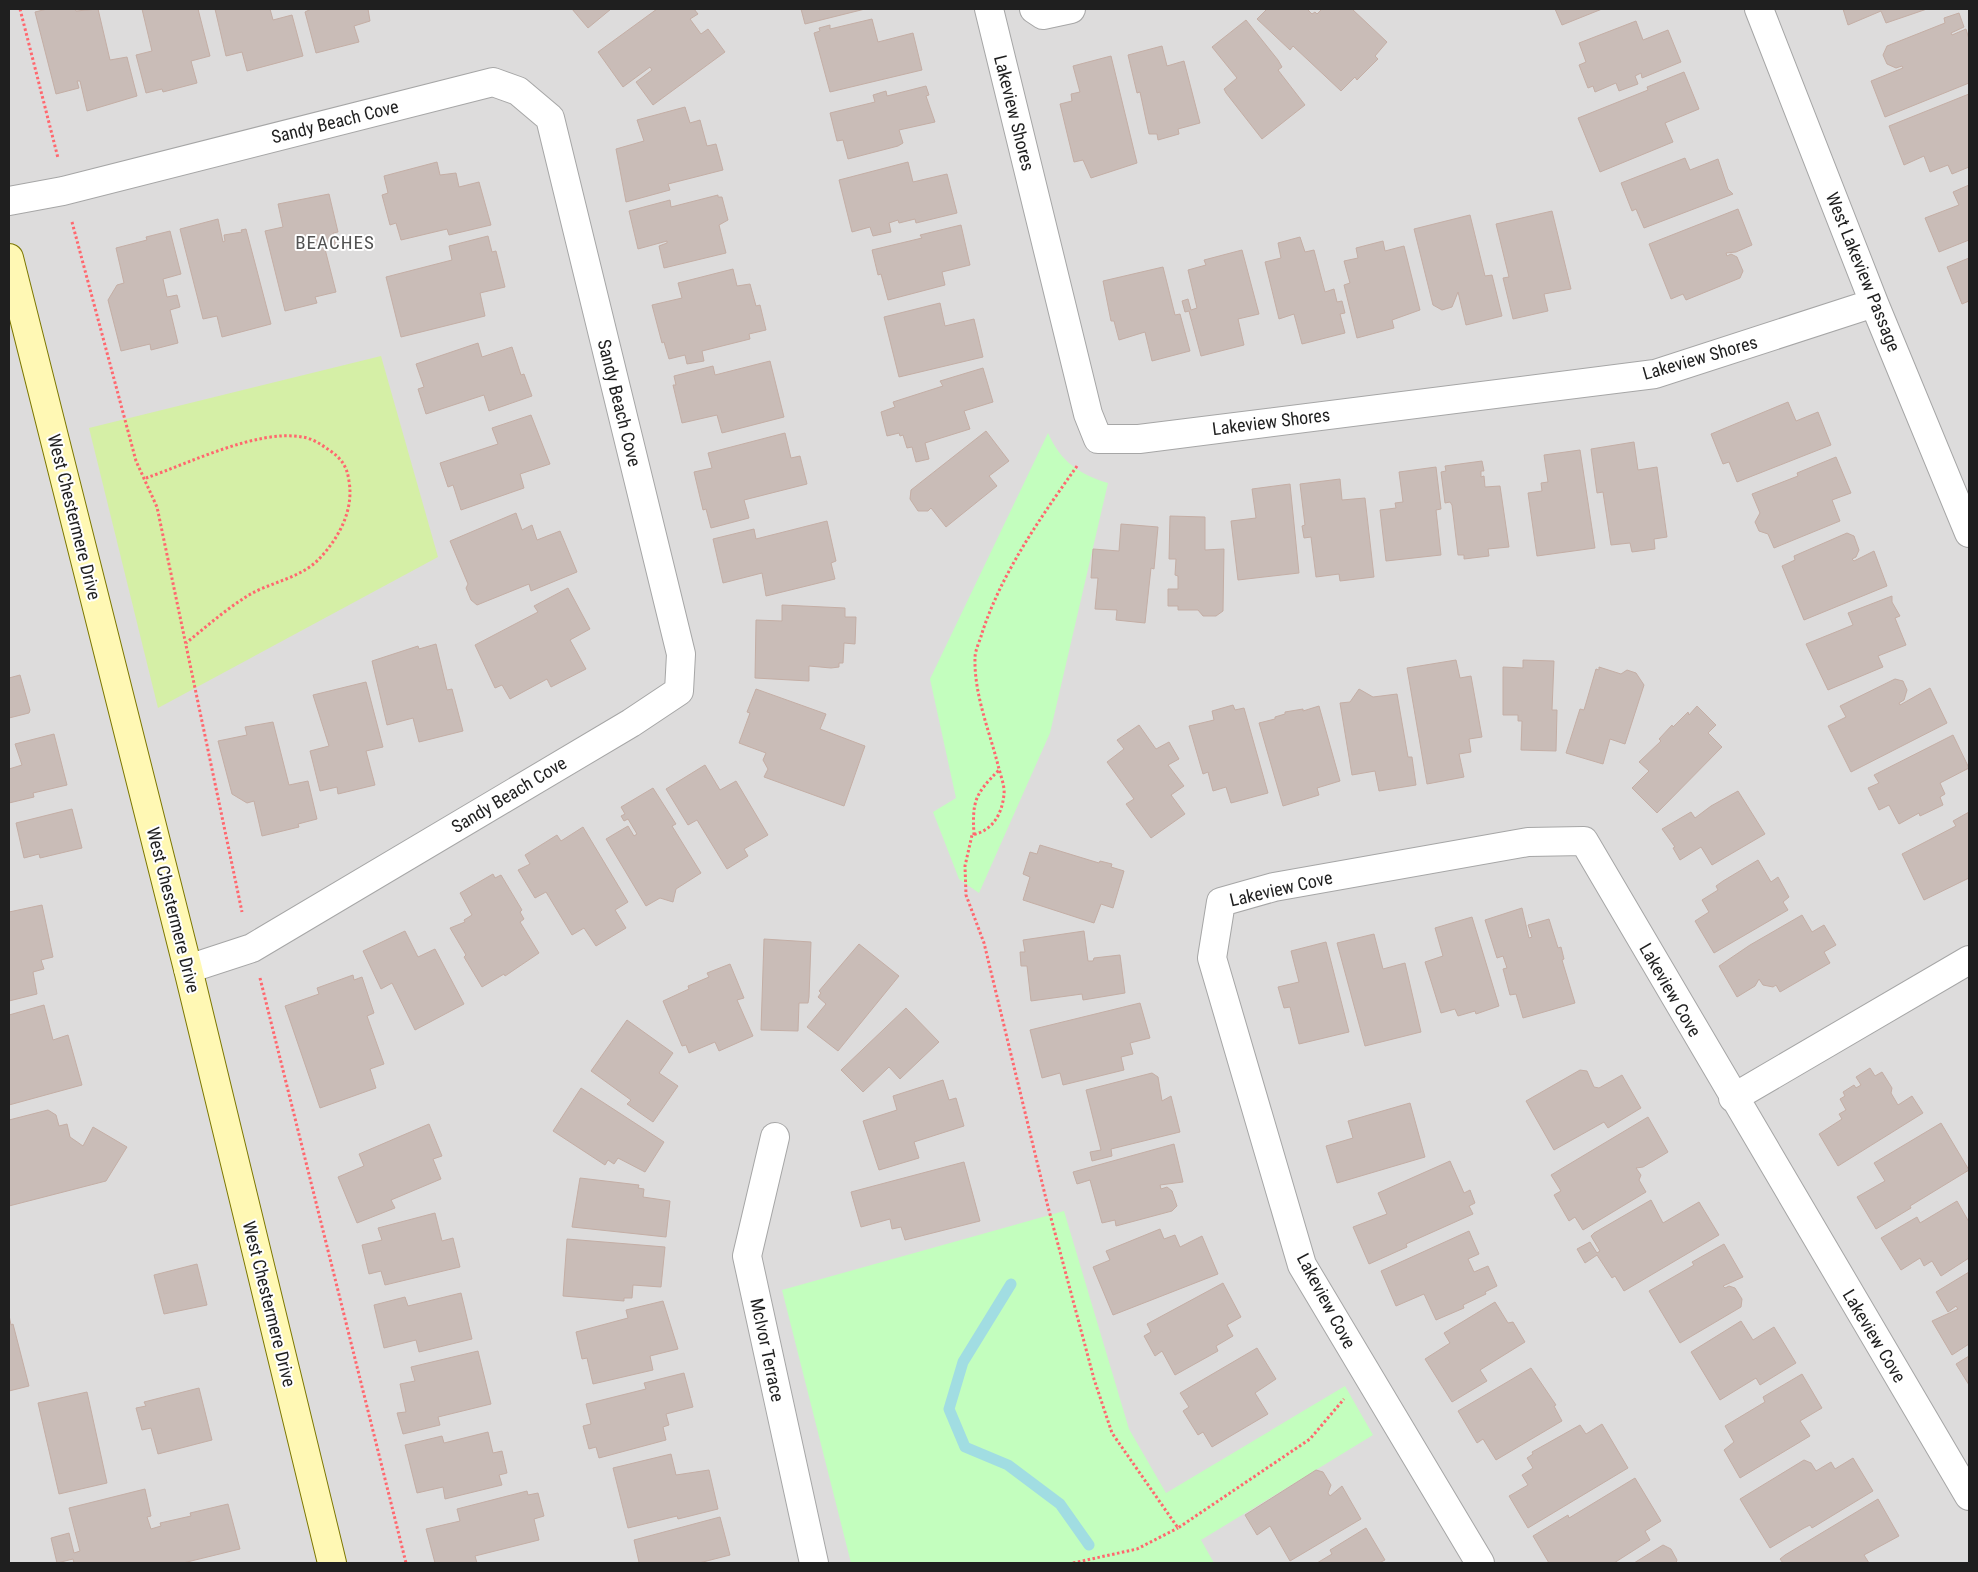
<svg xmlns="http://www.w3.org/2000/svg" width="1978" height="1572" viewBox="0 0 1978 1572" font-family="'Roboto Condensed',sans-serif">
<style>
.residential{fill:#dddcdc}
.grass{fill:#d5efa6}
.park{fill:#c3febe}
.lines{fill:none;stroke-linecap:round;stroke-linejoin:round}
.stream{stroke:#a1dde2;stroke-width:11}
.building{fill:#c9bcb7;stroke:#c4aea5}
.street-casing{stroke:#a6a6a6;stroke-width:30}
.secondary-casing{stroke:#7c7700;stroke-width:30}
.path{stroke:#ff676e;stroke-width:3;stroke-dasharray:2.5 2.5;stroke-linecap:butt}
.street{stroke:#fff;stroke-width:28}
.secondary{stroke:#fff8b4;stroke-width:28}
.labels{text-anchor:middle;stroke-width:4;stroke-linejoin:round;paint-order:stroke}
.street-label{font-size:18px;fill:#1f1f1f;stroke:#fff}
.neighbourhood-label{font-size:19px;letter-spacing:1px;fill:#525252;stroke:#fff}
</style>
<rect width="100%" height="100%" fill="#f1ebe5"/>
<path class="residential" d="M9,9H1969V1563H9Z"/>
<path class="grass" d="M381,356L438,557L158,708L89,428Z"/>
<path class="park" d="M1048,433C1060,461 1080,475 1108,483L1050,733L979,893L959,879L933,812L956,798L930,679Z
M1064,1211L1129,1429L1166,1493L1345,1386L1373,1435L1201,1540L1214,1563H851L782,1290Z"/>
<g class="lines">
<path class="stream" d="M1011,1284L963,1362L949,1409L965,1447L1008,1465L1060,1504L1089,1545"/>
</g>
<path class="building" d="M47,9H75L76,11L98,9L110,60L127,57L137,96L87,111L80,81H77L79,88L56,94L35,12Z
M142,9H198L210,56L191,61L197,83L163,92L162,89L146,93L136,55L152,51Z
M215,9H270L273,20L292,15L303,56L247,71L242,52L226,56Z
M311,9H368L370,21L354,26L359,42L316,53L305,12Z
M572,9H611L588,28Z
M657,9H694L698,14L690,19L701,34L708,29L725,52L653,105L636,82L652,70L650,67L623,87L598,52Z
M801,9H865L805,24Z
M1267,9H1307L1312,14L1315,12L1317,14L1322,9H1352L1387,42L1375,56L1378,59L1357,80L1355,77L1341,91L1293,46L1290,50L1257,19Z
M1555,9H1602L1562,25Z
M1843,9H1927L1886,23L1881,11L1848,25Z
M1959,13L1964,27L1951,33L1952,35L1966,29L1969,39V83L1885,117L1871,81L1903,68L1902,66L1896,68L1887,64L1883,55L1887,46L1945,23L1944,18Z
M872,19L878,42L913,33L922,70L830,92L814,33L820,31L819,28L830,25V29Z
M1246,20L1278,60L1282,67L1278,70L1305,105L1262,139L1226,93L1224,89L1237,78L1212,47Z
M1636,21L1643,40L1668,30L1681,62L1642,78L1641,73L1635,76L1638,84L1619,91L1616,83L1595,92L1593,86L1588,88L1579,65L1586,62L1579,43Z
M1162,46L1167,66L1184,61L1200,123L1178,129L1179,134L1158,140L1157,134H1149L1140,92L1137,93L1128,55Z
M1111,56L1137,163L1091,178L1083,160L1074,162L1060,104L1072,101L1071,94L1080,92L1073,66Z
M1684,72L1699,109L1665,123L1673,142L1600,172L1578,118L1648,90L1647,87Z
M926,86L929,95L926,96L935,122L899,130L903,143L898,146L848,159L843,140L837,141L830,113L875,102L873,95L886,91L887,96Z
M1969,94V167L1952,174L1948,165L1930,172L1924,156L1904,165L1889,126Z
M685,107L690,123L700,120L707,146L716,144L723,170L668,184L670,190L626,202L616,149L644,141L637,120Z
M1685,158L1690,170L1718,159L1728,189L1733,194L1644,228L1636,209L1632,211L1621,183Z
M437,162L440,175L456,173L459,187L479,182L491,225L449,235L447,229L401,240L396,223L390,225L382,195L388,193L384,176Z
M908,162L913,182L947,174L957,213L916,223L915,219L899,223L898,220L889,223L891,232L873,236L870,227L852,232L839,180Z
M1969,185V240L1939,252L1925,218L1959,205L1953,192Z
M329,194L338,232L333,233L336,246L325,249L336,292L315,297L317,303L285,311L265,231L283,227L278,204Z
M718,195V197H722L728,220L719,225L726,253L664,268L659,246L667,243V241L638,249L629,211L670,200L671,207Z
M1738,209L1752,245L1736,252L1726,253L1727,256L1731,254L1737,257L1743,271L1740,278L1686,300L1683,294L1671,299L1649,244Z
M1552,211L1571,289L1544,294L1548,311L1513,319L1503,278L1509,277L1496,224Z
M1470,215L1485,276L1492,275L1502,316L1466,325L1458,292L1452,307L1442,310L1433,305L1414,229Z
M218,219L223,242L225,241L224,235L242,232L241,230L246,229L271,324L222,337L217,316L203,319L180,229Z
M961,225L970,265L942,272L945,285L888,300L881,274L878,275L872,250L922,238L920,235Z
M170,231L181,274L163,279L167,297L177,295L180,307L170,310L178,343L151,350L150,344L121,351L108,300L117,285L124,283L116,248L147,240L146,237Z
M488,236L492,252L496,251L505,287L480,293L485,316L401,337L386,277L452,260L449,246Z
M1300,237L1305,252L1314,250L1325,292L1334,289L1337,302L1342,301L1345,313L1340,314L1345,333L1302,344L1294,314L1279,319L1265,262L1281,258L1278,243Z
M1383,241L1385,251L1404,246L1420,310L1392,320L1394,328L1357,338L1344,285L1350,283L1344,261L1358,258L1356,248Z
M1242,250L1259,314L1238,319L1244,345L1201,356L1189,311L1185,312L1182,301L1188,299L1191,310L1197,308L1188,270L1206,265L1204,260Z
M1969,258V301L1962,304L1947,267Z
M1163,267L1175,315L1180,314L1190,351L1152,361L1145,332L1119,340L1114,321H1111L1103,281Z
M733,269L737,286L750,284L756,306L760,305L766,330L749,334L750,339L702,351L704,361L687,364L685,355L669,359L664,342L662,343L652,305L682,298L678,283Z
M940,303L945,326L974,319L983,357L899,377L884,317Z
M478,343L482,357L512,347L521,375L524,374L532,396L489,411L484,395L426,414L418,389L424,387L416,364Z
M770,361L784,417L722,433L717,415L682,423L673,385H676L674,376L713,366L715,375Z
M983,368L993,402L964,411L970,429L925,443L929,459L916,462L912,447L907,448L903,435L900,436L899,433L887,436L881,412L895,407L893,402L943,386L940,381Z
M1788,402L1796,421L1818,412L1831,445L1737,482L1729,462L1723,464L1711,434Z
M531,415L550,464L520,474L524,488L461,510L453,485L448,487L440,463L498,444L492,428Z
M986,431L1009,461L989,476L997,486L946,527L931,508L928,511H918L910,499L911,490Z
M785,433L791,458L800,456L807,484L744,500L749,518L711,528L706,509L703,510L694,472L712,468L708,453Z
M1634,442L1638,470L1657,467L1667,537L1654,539L1655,549L1632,552L1630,543L1611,545L1603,492L1597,493L1591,449Z
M1580,450L1595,548L1537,556L1528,493L1542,491L1541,483L1548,482L1544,455Z
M1836,457L1851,493L1832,500L1840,521L1774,548L1768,534L1759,531L1755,522L1760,513L1752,494L1798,476L1797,473Z
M1482,461L1484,471H1481V477L1484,476L1485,487L1500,486L1509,547L1488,549L1489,556L1464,559V555H1458L1452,505L1450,502L1445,503L1441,472L1446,471L1445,466Z
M1436,467L1441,509L1436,510L1441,555L1386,561L1380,510L1396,508L1395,503L1403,502L1399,472Z
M1340,479L1342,500L1365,498L1374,577L1340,581L1339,574L1316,577L1311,537L1304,538L1302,526L1305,525L1300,484Z
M1290,484L1299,573L1238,580L1231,521L1256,518L1252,489Z
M516,513L522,530L532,525L537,540L560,531L577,572L531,591L529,584L477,605L471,600L466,588L468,584L450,541Z
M1170,516L1205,517V550L1224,549L1223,611L1216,616H1203L1198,610H1178V606H1168V589H1178V576L1175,575L1176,559H1169Z
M827,521L836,561L831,563L835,579L766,596L762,573L723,583L713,539L754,529L756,539Z
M1121,524L1158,527L1154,569L1151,568L1145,623L1116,620L1117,610L1095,609L1098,578H1091L1093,549L1119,551Z
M1847,533L1854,536L1859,550L1856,557L1852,559L1854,561L1874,551L1887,586L1804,620L1782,566L1795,560L1794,556Z
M568,588L590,629L570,640L586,669L551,687L547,679L510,699L502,685L495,688L475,645L538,612L534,606Z
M1892,596V602L1900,616L1895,618L1906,645L1878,656L1883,667L1828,690L1806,644L1853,625L1848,613Z
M782,605L845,608V617H856L855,644L844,643L843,663H839V667L831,668L809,666V681L755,678L756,620L782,621Z
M436,644L447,690L452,689L463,731L419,742L413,718L387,725L372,661L418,646L419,649Z
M1456,660L1460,678L1471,676L1482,737L1469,739L1471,752L1459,754L1464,777L1427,784L1407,668Z
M1523,660L1554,661L1552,710H1557L1556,751L1521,750L1522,721H1518V715H1503V667L1523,668Z
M1599,667L1621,674L1627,670L1636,673L1644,685L1625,744L1610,739L1603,764L1566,753L1580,709L1584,710L1596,669L1599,670Z
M20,675L30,710L29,713L9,718V678Z
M1895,679L1903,681L1907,690L1904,700L1899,703L1900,705L1930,688L1947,723L1851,772L1828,726L1846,717L1840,706Z
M366,682L383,747L366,751L375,785L338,794L337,787L320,791L310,751L329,746L313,695Z
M756,689L826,714L820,729L865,746L844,806L764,777L768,769L763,760L766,753L739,743L750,713L747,712Z
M1359,689L1373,697L1397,694L1408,757H1412L1416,785L1379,791L1375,771L1352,775L1340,703L1350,702Z
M1233,705L1235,710L1244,708L1268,793L1231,803L1226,787L1213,791L1208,772L1203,774L1189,726L1214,720L1212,711Z
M1319,706L1340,781L1317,788L1319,795L1283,806L1259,723L1275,719V717L1285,714V712L1303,709V711Z
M1697,706L1716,725L1708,733L1722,747L1657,813L1632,788L1649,771L1639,762L1661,741L1659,739L1672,725L1673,727L1688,712L1689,715Z
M273,722L289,785L308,781L317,819L298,824L299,827L262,836L254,801L247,803L232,794L218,741L247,735L245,727Z
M1139,725L1156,749L1169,742L1179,759L1168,765L1184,786L1171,795L1185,814L1151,838L1126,804L1134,799L1107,762L1124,749L1117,740Z
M54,734L67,785L33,793L34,797L9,803V769L22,765L15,744Z
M1953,735L1969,768L1940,783L1945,794L1940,797L1943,805L1920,816L1919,813L1899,824L1889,805L1879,810L1868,788L1879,783L1874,775Z
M705,765L720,790L736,781L768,835L744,849L748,856L727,869L697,820L688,825L666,789Z
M653,788L676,824L672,826L701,873L676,889L673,902L660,898L646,906L606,839L628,826L634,836L637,834L628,819L624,821L621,816L625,814L621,807Z
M1738,791L1765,834L1712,865L1701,847L1680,860L1673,848L1675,847L1662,829L1691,812L1695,818L1711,806Z
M72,809L82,848L40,858L39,854L24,858L16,823Z
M1969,812V878L1924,900L1902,854L1956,826L1953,821Z
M583,827L628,902L615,910L626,928L596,946L584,928L572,935L546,892L535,898L518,870L530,864L525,855L557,835L561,841Z
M1040,845L1099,863L1100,861L1112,864L1111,867L1124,871L1113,908L1101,904L1094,923L1023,900L1030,877L1023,874L1030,852L1037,854Z
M1758,860L1771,882L1778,877L1789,897L1783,902L1788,910L1714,953L1695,921L1709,912L1702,900L1718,890L1716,886L1723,881Z
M493,874L495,878L501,875L522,910L520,912L524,919L520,922L539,953L505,976L504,974L482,987L464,957L466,955L450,928L465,922L464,920L472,915L460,893Z
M42,905L53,957L41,960L44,969L33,972L37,994L9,1001V912Z
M1522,908L1529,938L1532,937L1528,925L1549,919L1558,948L1561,947L1564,959L1562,960L1575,1003L1523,1018L1516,994L1510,995L1503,969L1507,968L1503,956L1497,958L1485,920Z
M1802,915L1812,932L1824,925L1836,945L1824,952L1830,963L1780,992L1776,985L1773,987L1763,985L1759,979L1755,986L1737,997L1719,966L1750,945Z
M1472,917L1499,1006L1476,1014L1475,1011L1458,1016L1455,1009L1441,1013L1425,962L1443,956L1435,928Z
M405,931L418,957L435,949L464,1004L415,1030L392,983L381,989L363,951Z
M1084,931L1088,961H1093L1094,958L1120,955L1125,993L1083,1000L1082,994L1031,1001L1027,966H1021L1020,952H1025L1023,940Z
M1374,934L1383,969L1405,963L1421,1032L1365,1046L1337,943Z
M764,939L811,942L809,997L808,1003H799L798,1031L761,1030Z
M1326,942L1349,1032L1299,1044L1290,1007L1284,1008L1278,987L1299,982L1291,951Z
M859,944L899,976L838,1051L807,1027L826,1004L818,997L821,993L819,991Z
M730,964L744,998L737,1000L753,1036L719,1051L715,1042L689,1053L686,1045L682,1046L663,1001L689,989L688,986L709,977L707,973Z
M353,975L354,980L362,977L374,1013L367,1016L384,1064L370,1069L376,1088L320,1108L285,1006L319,994L317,988Z
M1140,1003L1150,1038L1130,1043L1133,1054L1121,1057L1124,1070L1063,1085L1060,1073L1042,1078L1030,1030Z
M44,1005L53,1040L68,1035L82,1085L9,1105V1015Z
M906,1008L939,1042L900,1079L889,1067L863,1092L841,1070Z
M627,1020L673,1053L659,1073L678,1086L653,1122L627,1104L631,1100L591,1071Z
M1870,1068L1875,1076L1882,1072L1892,1088L1891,1093L1898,1105L1912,1096L1923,1113L1838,1166L1819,1134L1842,1119L1839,1114L1846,1110L1840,1099L1845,1096L1843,1092L1854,1085L1856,1088L1861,1085L1856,1077Z
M1580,1070L1587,1071L1594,1087L1599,1088L1622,1075L1641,1108L1608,1128L1604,1122L1554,1150L1526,1101Z
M1152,1073L1158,1077L1162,1101L1171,1096L1180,1132L1111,1149L1112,1156L1092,1161L1090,1152L1101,1150L1086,1090Z
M943,1080L949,1100L956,1098L964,1126L914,1142L919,1158L879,1170L863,1121L897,1110L893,1096Z
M581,1088L664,1142L645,1172L618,1158L614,1164L608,1160L605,1165L553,1131Z
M1410,1103L1425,1157L1337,1183L1326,1146L1353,1138L1348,1121Z
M48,1110L56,1115L59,1126L67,1124L70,1137L83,1146L93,1127L127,1147L106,1181L9,1206V1120Z
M1648,1117L1668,1152L1643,1167L1636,1168L1641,1175L1639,1180L1646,1192L1583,1230L1575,1217L1569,1221L1554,1195L1561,1191L1551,1175Z
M1941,1123L1969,1170L1910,1206L1911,1208L1876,1229L1857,1197L1885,1181L1874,1163Z
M429,1124L442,1156L433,1159L441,1179L391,1200L395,1208L357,1223L338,1177L364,1166L359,1154Z
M1174,1144L1183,1182L1160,1185L1161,1189L1167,1187L1172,1191L1177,1206L1172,1211L1116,1226L1115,1220L1102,1223L1090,1180L1077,1184L1073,1172Z
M1450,1161L1464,1193L1470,1190L1475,1203L1469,1206L1473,1214L1406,1244L1407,1247L1369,1264L1353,1227L1387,1214L1378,1193Z
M964,1162L980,1221L905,1240L901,1227L892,1229L890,1219L861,1227L851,1192Z
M580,1178L639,1185L638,1188L644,1189L643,1197L670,1201L666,1237L572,1227Z
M1651,1200L1663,1223L1699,1202L1719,1235L1624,1291L1615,1276L1612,1278L1597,1255L1585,1263L1577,1249L1590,1242L1597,1253L1600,1251L1591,1236L1594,1233Z
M1957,1201L1969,1222V1258L1941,1276L1932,1261L1924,1266L1920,1258L1901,1270L1881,1238L1917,1217L1920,1223Z
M435,1213L442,1241L453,1238L460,1267L385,1285L381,1271L369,1274L362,1245L382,1240L378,1228Z
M1160,1229L1164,1239L1175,1235L1180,1247L1202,1236L1218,1274L1113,1315L1093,1267L1110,1260L1106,1251Z
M1469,1231L1479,1254L1468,1259L1474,1272L1488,1266L1497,1286L1485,1292L1486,1294L1463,1305L1464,1308L1436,1320L1424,1294L1396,1306L1381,1271Z
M567,1239L665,1247L661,1287L633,1285L632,1298H624V1301L563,1296Z
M1724,1244L1743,1277L1723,1286L1725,1288L1729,1286L1735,1288L1742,1299L1741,1307L1680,1343L1649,1291L1694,1265L1692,1262Z
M197,1264L207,1305L164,1314L154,1275Z
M1969,1272V1344L1952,1355L1932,1321L1958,1309L1956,1306L1948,1312L1936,1292Z
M1223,1283L1241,1317L1227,1325L1233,1336L1216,1346L1218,1351L1175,1375L1162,1351L1155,1356L1144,1336L1151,1332L1147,1324Z
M461,1293L472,1339L419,1352L416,1340L384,1348L374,1305L405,1297L408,1306Z
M663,1301L678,1349L650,1356L653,1370L593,1384L587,1358L582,1359L576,1332L628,1318L626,1310Z
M1495,1302L1508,1323L1513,1322L1525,1342L1480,1370L1487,1381L1452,1402L1425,1359L1450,1343L1444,1333Z
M9,1315L11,1325L13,1324L29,1386L9,1391Z
M1741,1321L1753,1340L1774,1327L1796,1363L1760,1385L1756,1378L1720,1400L1691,1352Z
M1257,1348L1276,1379L1255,1393L1268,1414L1212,1447L1203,1432L1198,1435L1183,1411L1189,1407L1180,1393Z
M478,1351L491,1404L438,1417L440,1425L403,1434L397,1413L406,1412L400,1384L415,1381L411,1367Z
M1969,1356V1385L1956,1364Z
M1531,1368L1556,1405L1554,1406L1562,1421L1496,1460L1483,1439L1477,1443L1458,1411Z
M684,1373L693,1407L666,1414L669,1425L663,1427L666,1440L599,1458L596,1447L589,1449L583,1426L591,1424L586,1404L646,1389L644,1383Z
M1802,1374L1822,1408L1800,1421L1810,1436L1740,1478L1724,1450L1734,1442L1725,1426L1765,1402L1763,1397Z
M199,1388L212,1440L158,1454L151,1428L142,1430L136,1408L146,1406L144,1402Z
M87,1392L107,1483L59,1494L38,1403Z
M1602,1424L1628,1468L1528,1528L1509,1496L1528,1485L1522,1475L1533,1468L1527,1458L1533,1454L1532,1452L1580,1425L1586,1434Z
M488,1432L493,1453L502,1451L507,1473L499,1475L502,1485L445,1499L443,1487L417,1493L405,1445L442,1436L444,1443Z
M671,1454L676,1475L709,1470L718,1509L678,1519L677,1516L628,1528L613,1468Z
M1853,1458L1873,1491L1812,1528L1810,1525L1804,1528L1770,1548L1740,1499L1804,1460L1811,1463L1816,1471L1831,1462L1835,1469Z
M1316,1470L1323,1472L1331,1485L1328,1493L1330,1496L1342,1486L1361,1519L1290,1561L1270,1526L1257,1535L1245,1515Z
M1635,1478L1661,1521L1645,1531L1650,1540L1614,1563H1549L1533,1536L1568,1515L1569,1518Z
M145,1489L151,1516L147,1517L151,1529L161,1526L160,1523L191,1516L190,1513L228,1504L240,1549L183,1563H74L73,1559L57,1563L51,1538L69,1533L74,1553L80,1551L69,1508Z
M527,1491L528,1495L538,1493L544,1516L534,1519L539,1540L475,1556L477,1563H435L426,1529L460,1521L457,1509Z
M1878,1499L1899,1536L1864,1555L1869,1563H1783L1780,1559L1785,1555Z
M720,1517L730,1555L699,1563H637L639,1562L634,1540Z
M1366,1528L1385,1560L1379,1563H1317L1332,1554L1330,1550Z
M1663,1545L1671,1549L1677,1560L1676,1563H1634Z"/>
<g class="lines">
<g class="street-casing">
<path id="street" d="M989,9L1088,414L1098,439H1139L1655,374L1874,303
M1034,9L1043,15L1071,9
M1759,9L1874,303L1969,533
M9,201L63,191L493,82L518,91L550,118L681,654L679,691L631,723L252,948L188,969
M1733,1098L1969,960
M775,1137L747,1256L814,1563
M1480,1563L1302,1265L1212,958L1221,902L1274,887L1528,842L1584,841L1969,1496"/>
</g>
<g class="secondary-casing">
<path id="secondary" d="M9,258L188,969L332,1563"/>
</g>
<path class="path" d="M20,9L58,158
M72,222L136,461L157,507L242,912
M1077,466C1041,517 1002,572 982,633C980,641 975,650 975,658C974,694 989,730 998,765C1000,774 1005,786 1004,794C1002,815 992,831 972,835L965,866L966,895L984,943L1047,1203L1094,1379L1112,1433L1178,1528L1310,1439L1344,1399
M146,478C190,463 257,429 302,437C312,438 322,445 329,450C341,458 347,466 349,481C354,510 339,538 319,559C301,578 271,582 249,595C226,609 206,627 186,643
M974,835C972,801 975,794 999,770
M260,978L406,1563
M1073,1563L1137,1549L1178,1528"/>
<use href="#street" class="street"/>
<use href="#secondary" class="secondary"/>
</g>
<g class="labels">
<g class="street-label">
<text transform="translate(1014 113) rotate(76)" y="6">Lakeview Shores</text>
<text transform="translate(335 122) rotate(-14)" y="6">Sandy Beach Cove</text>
<text transform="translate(1863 272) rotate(68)" y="6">West Lakeview Passage</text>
<text transform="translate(1700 358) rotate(-16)" y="6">Lakeview Shores</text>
<text transform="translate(619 403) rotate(76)" y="6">Sandy Beach Cove</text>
<text transform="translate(1271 422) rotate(-7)" y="6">Lakeview Shores</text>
<text transform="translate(74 517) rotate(76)" y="6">West Chestermere Drive</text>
<text transform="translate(509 795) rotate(-31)" y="6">Sandy Beach Cove</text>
<text transform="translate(1281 889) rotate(-13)" y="6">Lakeview Cove</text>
<text transform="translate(173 910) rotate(76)" y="6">West Chestermere Drive</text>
<text transform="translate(1670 990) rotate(60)" y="6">Lakeview Cove</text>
<text transform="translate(1326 1301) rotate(62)" y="6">Lakeview Cove</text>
<text transform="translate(269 1304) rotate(76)" y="6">West Chestermere Drive</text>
<text transform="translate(1874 1336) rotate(59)" y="6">Lakeview Cove</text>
<text transform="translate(767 1350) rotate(78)" y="6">McIvor Terrace</text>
</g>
<g class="neighbourhood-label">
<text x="335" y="249">BEACHES</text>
</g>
</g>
<rect width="1978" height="1572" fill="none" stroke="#1f1f1f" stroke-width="20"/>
</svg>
